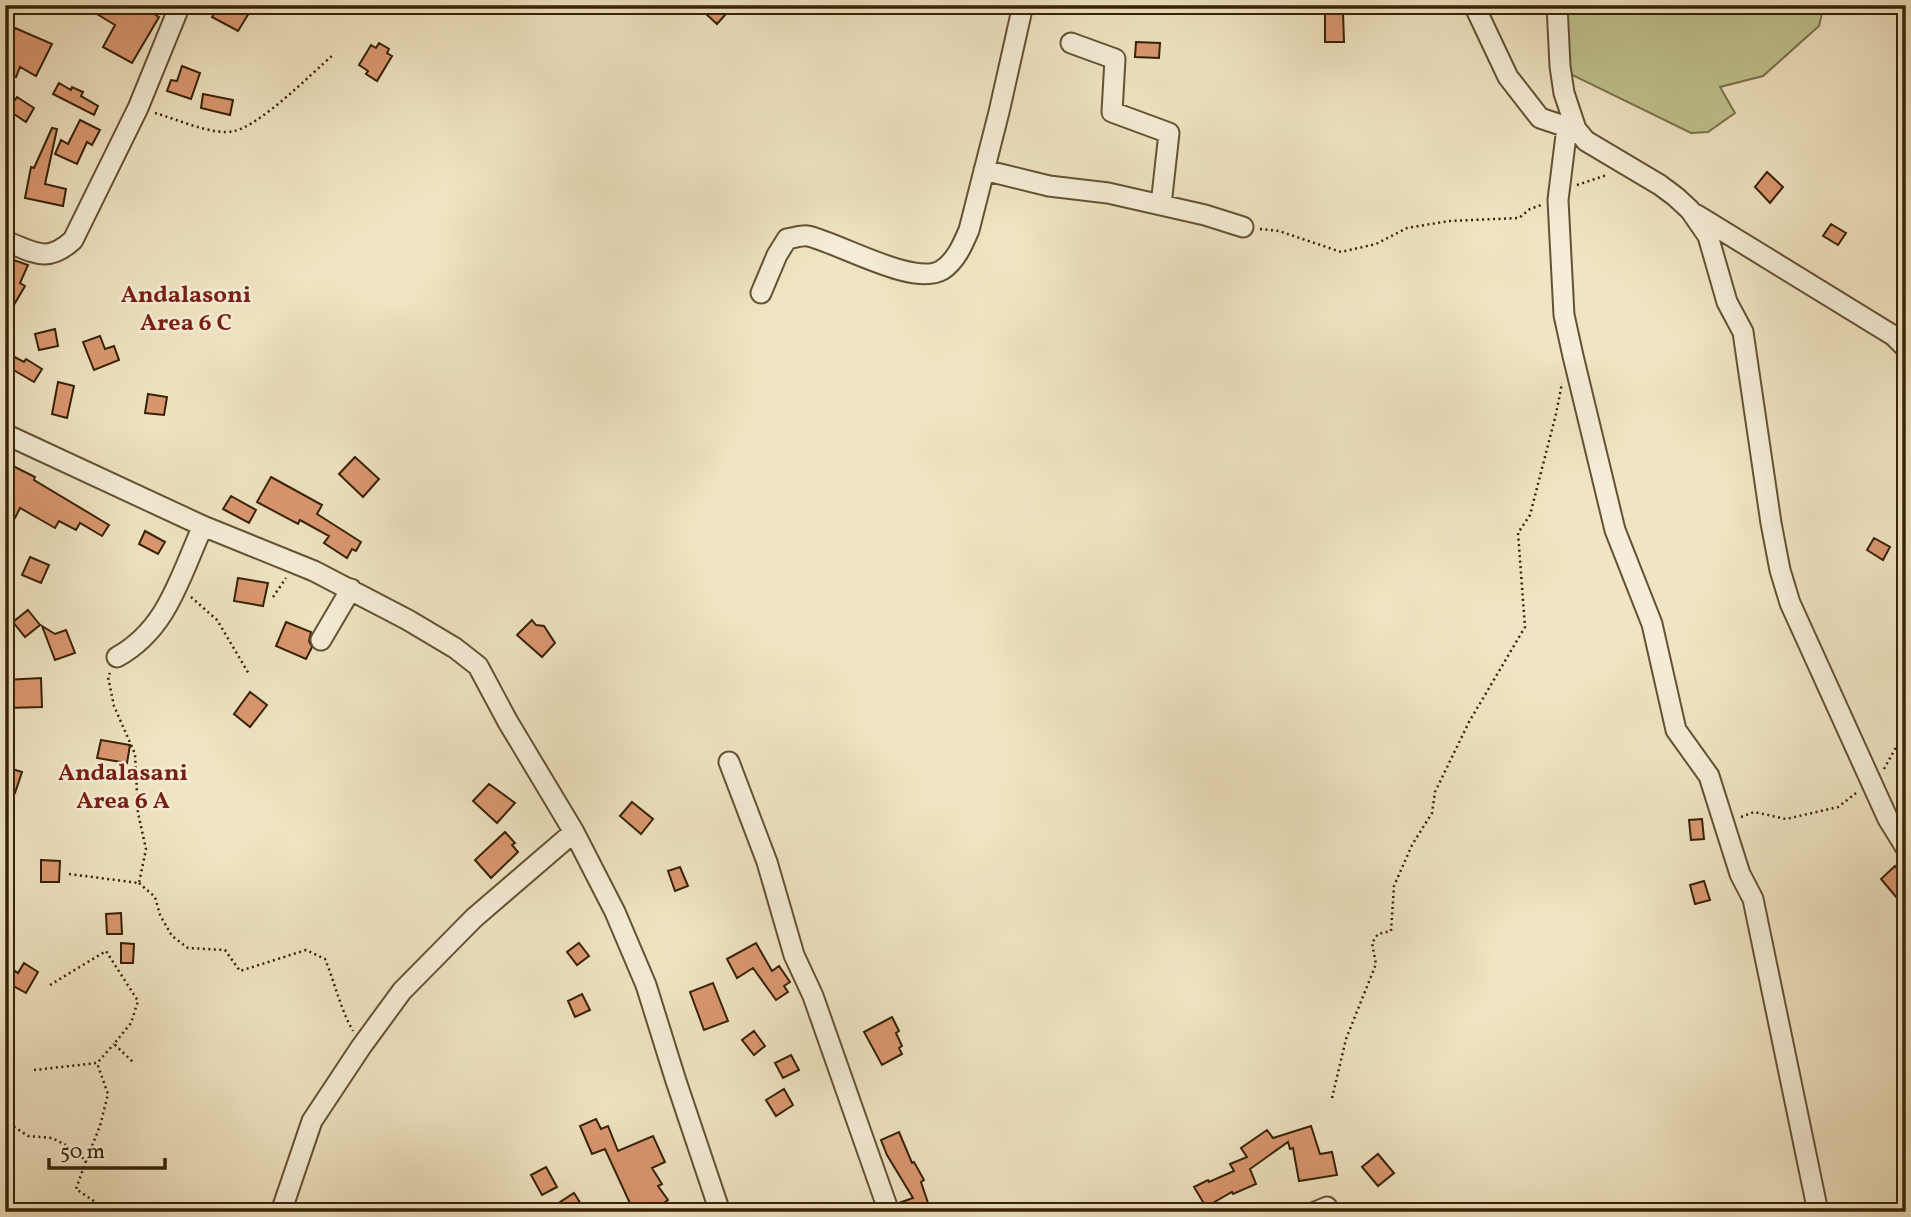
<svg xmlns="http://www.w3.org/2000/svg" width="1911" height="1217" viewBox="0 0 1911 1217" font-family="Vollkorn,serif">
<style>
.green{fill:#bfc28f;stroke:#7a724a;stroke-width:2}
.building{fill:#db9870;stroke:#362205;stroke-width:2}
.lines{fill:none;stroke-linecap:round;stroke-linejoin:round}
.minor-casing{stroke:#645234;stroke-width:23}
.path{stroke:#362205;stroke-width:2.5;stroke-dasharray:2 3.5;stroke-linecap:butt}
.minor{stroke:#f5edd7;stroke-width:19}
.labels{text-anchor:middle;stroke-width:5;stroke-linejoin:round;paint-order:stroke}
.quarter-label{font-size:24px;font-weight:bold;fill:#7a1f14;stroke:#f5edd7}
</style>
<rect width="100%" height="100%" fill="#f0e4c2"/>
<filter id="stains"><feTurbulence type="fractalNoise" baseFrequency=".00286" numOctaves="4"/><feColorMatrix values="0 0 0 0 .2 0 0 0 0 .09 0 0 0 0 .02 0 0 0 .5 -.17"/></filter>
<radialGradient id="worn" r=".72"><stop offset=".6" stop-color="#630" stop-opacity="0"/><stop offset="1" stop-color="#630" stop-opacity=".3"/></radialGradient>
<path class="green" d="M1562,5H1824L1819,26L1763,76L1720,87L1735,113L1708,132L1691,133L1562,70Z"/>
<path class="building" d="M82,5H138L159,17L132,63L103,47L115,25Z
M219,5H227L236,10L239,5H254L238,31L212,17Z
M714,5H734L717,24L706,14Z
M1325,12H1343L1344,42H1325Z
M15,28L52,44L36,76L20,67L16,77L5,73V51Z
M1136,42L1160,43L1159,58L1135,57Z
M379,43L389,49L387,53L392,56L377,81L366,74L368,71L359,65L371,45L376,48Z
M182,66L200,73L191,99L167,91L171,80L177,81Z
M59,83L71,90L72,87L83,92L81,96L98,106L94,115L53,94Z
M203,94L233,100L230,115L201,108Z
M17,97L34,108L26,122L8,110Z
M80,120L100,130L92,145L87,142L77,164L55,154L61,140L68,144Z
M52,128L57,129L45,184L66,189L63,206L25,198L31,167L34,168Z
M1767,172L1783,187L1770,203L1755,187Z
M1831,224L1846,233L1838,245L1823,236Z
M5,257L28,265L20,283L25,286L5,320Z
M55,329L58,346L39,350L35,334Z
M100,336L105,349L114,346L119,360L94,370L83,342Z
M5,352L24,362L26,359L42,369L34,382L5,365Z
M58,382L74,386L67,418L52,414Z
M148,394L167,397L164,415L145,413Z
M355,457L379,479L363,497L339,474Z
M5,462L35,477L34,480L109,525L102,536L80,523L76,530L59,521L55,528L20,508L15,518L5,513Z
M271,477L322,505L317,514L361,542L356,551L352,549L347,558L324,543L329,536L300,520L298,524L257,502Z
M231,496L256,510L249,523L223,509Z
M145,531L165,542L158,554L139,544Z
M1874,538L1890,547L1883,560L1867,550Z
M30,557L49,565L41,583L22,575Z
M238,578L268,583L263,606L234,601Z
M28,610L40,625L25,637L13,622Z
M532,620L536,625L544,626L555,643L542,657L517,635Z
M286,622L311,632L309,641L312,647L306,659L276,646Z
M42,626L55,634L66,630L75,653L55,660Z
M41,678L42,707L6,708L5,680Z
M250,692L267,705L250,727L234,714Z
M101,740L130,745L127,763L97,758Z
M5,767L22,772L15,793L5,790Z
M489,784L515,803L497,823L473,801Z
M632,802L653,819L641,834L620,816Z
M1702,819L1704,839L1691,840L1689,820Z
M505,832L515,843L512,845L518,852L491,878L475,860Z
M41,860L60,861L59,882H41Z
M1895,866L1906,878V890L1897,898L1881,879Z
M680,867L688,886L675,891L668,871Z
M1704,881L1710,900L1695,904L1690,885Z
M121,913L122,934H107L106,914Z
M121,943L134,944L133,963H121Z
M579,943L589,956L577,965L567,952Z
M756,943L772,971L779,966L790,982L784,986L788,992L776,1000L753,968L737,978L727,959Z
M24,963L38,972L26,993L8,983L15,971L18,973Z
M713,983L728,1021L704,1030L690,992Z
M582,994L590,1010L575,1017L568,1001Z
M892,1017L899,1031L896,1033L902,1046L899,1048L902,1054L882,1065L864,1032Z
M754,1031L765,1046L754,1055L742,1040Z
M791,1055L799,1070L783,1078L775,1063Z
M784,1089L793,1105L776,1116L766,1100Z
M596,1119L601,1129L608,1126L618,1151L653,1136L665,1162L652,1168L662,1184L658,1186L668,1200L651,1212L645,1204L633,1210L605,1149L592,1154L580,1126Z
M1311,1126L1320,1154L1332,1152L1337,1175L1299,1181L1293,1148L1290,1149L1288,1142L1250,1169L1256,1184L1233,1194L1232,1192L1206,1207L1194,1187L1208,1180L1209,1182L1234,1171L1230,1164L1247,1157L1241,1148L1267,1130L1273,1138Z
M899,1132L912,1163L914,1162L924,1180L921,1182L931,1212H901L899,1203L913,1198L887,1155L881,1140Z
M1378,1154L1394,1173L1378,1186L1362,1167Z
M546,1167L557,1187L542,1195L531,1175Z
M574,1193L586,1212H562L557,1204Z"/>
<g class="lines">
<g class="minor-casing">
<path id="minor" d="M1474,5L1508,77L1540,118L1567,127
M1557,5L1560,66L1564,93L1576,129L1586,141L1660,185L1676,197L1690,210L1708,236L1727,302L1743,332L1771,523L1780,570L1790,603L1888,819L1906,848
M1071,43L1115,59L1112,112L1169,133L1161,205
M1571,117L1567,127L1558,200L1564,315L1573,356L1615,530L1652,624L1676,730L1709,776L1740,874L1753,899L1818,1212
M984,170L1049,186L1108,193L1205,215L1243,227
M1697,215L1894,336L1906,348
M5,241C34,252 47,264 73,240L138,108L180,5
M761,293L777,255L787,239C794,238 802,235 808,236C839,243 914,287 942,270C956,261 963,244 969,230L999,112L1023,5
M5,434L203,526L314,571L408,620L455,648L478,666L508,722L574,832L615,912L646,985L676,1081L720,1212
M321,640L351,589
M117,657C168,629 180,576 203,526
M729,762L767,862L794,955L813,996L889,1212
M281,1212L312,1121L361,1047L402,991L474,918L574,832
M1315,1212L1327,1207"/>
</g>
<path class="path" d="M155,113C177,119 213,136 234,131C261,125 311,74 333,55
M1577,185L1607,175
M1260,229L1279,231L1341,252L1376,244L1407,228L1449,221L1519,218L1530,209L1541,205
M191,597L217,620L249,674
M273,597L286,578
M1884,769L1906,729
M1741,817L1754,812L1786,819L1838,807L1856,793
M69,874L139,883L146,849L138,813L135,754L114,706L108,677L110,673
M139,883L155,897L160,915L172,936L188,948L225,950L240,971L306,950L325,959C335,983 340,1008 353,1031
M50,985L106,951L138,1001L131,1023L114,1044L134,1063
M34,1070L97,1063L114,1044
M1332,1098L1346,1039L1376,964L1372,943L1378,934L1391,931L1394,886L1412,845L1432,813L1435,792L1469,722L1525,627L1518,533L1530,515L1556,414L1562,383
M5,1132L13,1126L28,1136L52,1138L72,1148L86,1161L76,1189L110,1212
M86,1161L100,1126L108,1094L97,1063"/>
<use href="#minor" class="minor"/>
</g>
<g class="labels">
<g class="quarter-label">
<text x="186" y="302">Andalasoni<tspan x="186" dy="28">Area 6 C</tspan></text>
<text x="123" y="780">Andalasani<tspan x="123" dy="28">Area 6 A</tspan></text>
</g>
</g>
<rect width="1911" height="1217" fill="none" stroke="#f0e4c2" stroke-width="28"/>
<rect x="7" y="7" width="1897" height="1203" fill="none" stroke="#362205" stroke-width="3.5"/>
<rect x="14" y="14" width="1883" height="1189" fill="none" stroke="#362205" stroke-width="2"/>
<path d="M49 1158v10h116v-10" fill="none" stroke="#362205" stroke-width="3.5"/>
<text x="60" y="1158" font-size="21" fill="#362205" stroke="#f5edd7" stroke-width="5" paint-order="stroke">50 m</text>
<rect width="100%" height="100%" filter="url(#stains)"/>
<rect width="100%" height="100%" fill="url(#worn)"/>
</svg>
